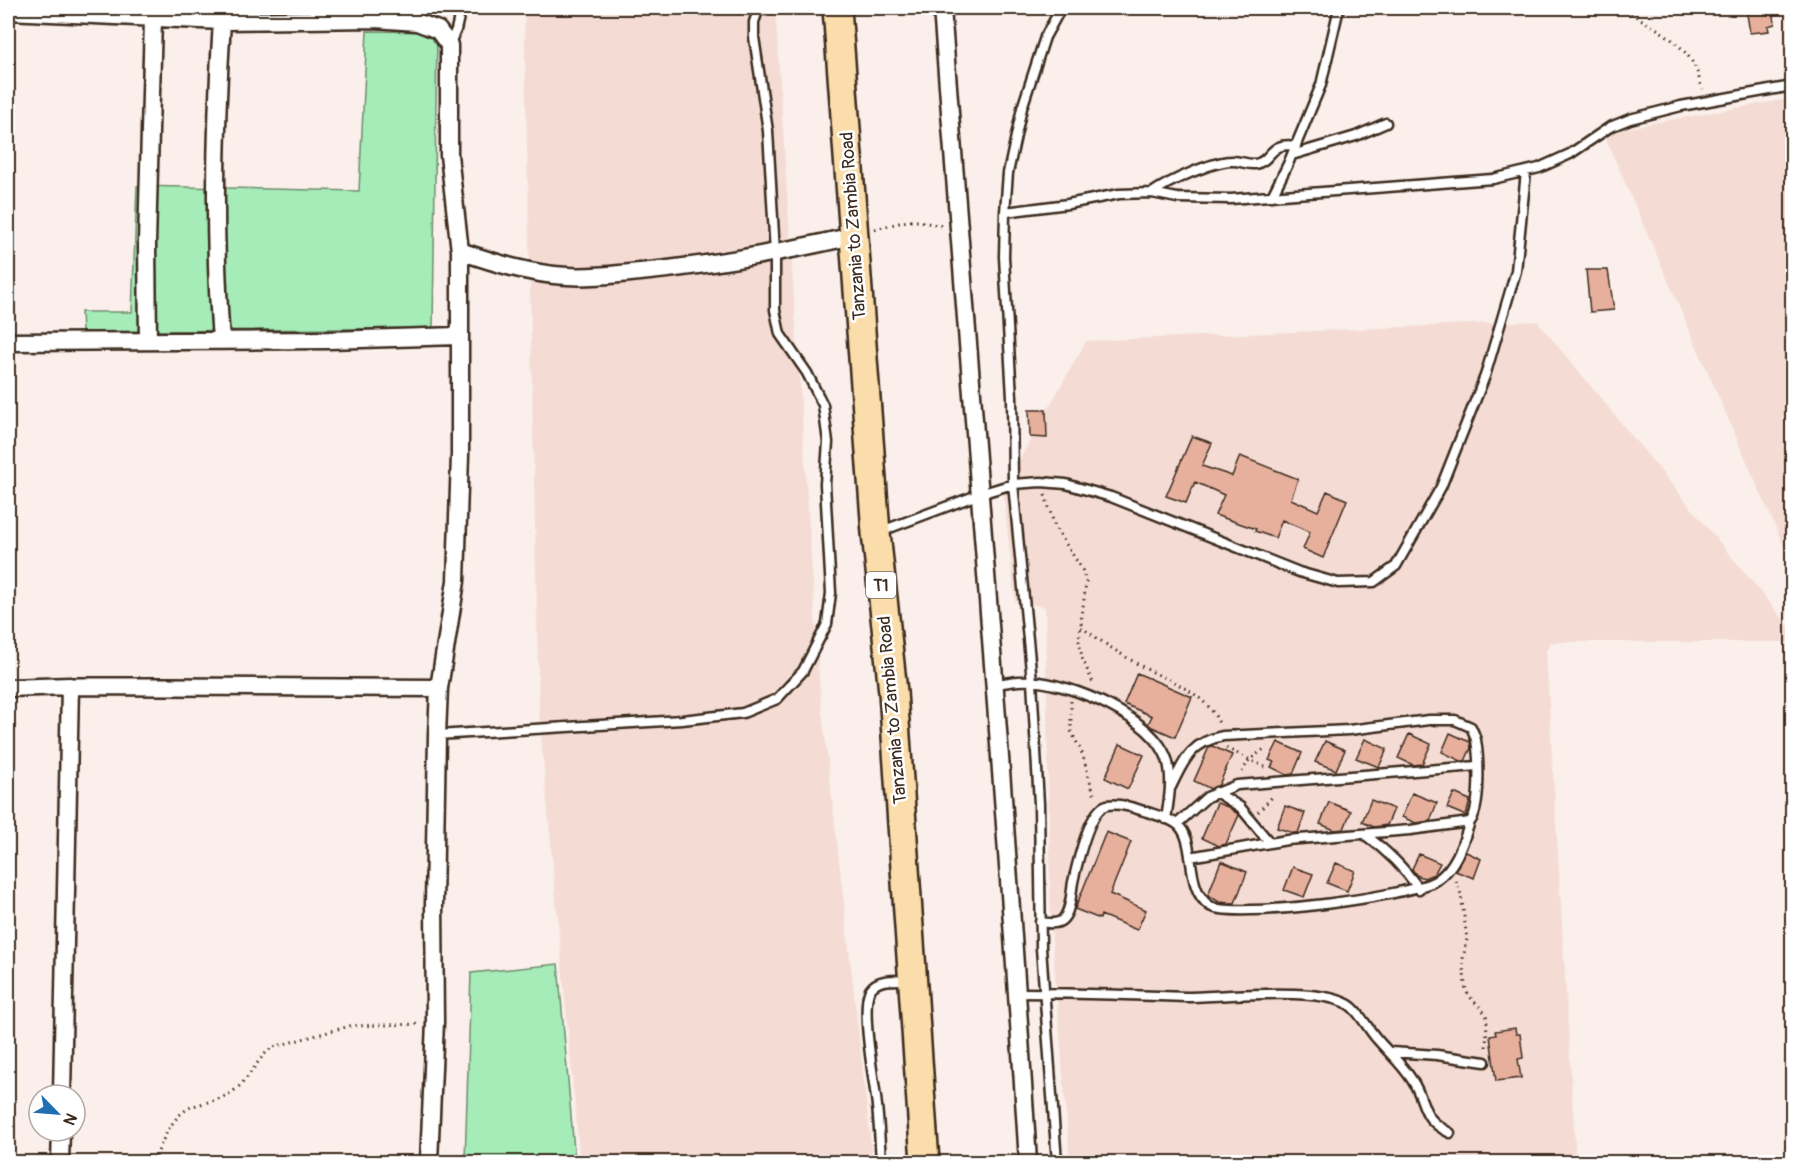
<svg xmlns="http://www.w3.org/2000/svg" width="1800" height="1170" viewBox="0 0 1800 1170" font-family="Pangolin,sans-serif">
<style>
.built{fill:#f4dcd4}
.green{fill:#a5ecb9;stroke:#708b6c;stroke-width:1.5}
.building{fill:#e7b09d;stroke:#3b2a1e;stroke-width:1.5}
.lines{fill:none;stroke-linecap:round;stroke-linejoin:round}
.service-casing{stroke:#3b2a1e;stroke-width:13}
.minor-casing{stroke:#3b2a1e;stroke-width:21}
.trunk-casing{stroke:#3b2a1e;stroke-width:32}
.path{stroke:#3b2a1e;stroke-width:3;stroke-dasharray:1.5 4.5;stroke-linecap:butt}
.service{stroke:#fff;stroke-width:8}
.minor{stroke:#fff;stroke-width:16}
.trunk{stroke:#fbddab;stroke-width:27}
.labels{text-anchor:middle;stroke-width:5;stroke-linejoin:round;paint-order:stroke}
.shield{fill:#fff;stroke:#766a62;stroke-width:1.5}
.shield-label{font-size:16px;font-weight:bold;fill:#3b2a1e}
.street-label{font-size:18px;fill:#3b2a1e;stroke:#fff}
</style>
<rect width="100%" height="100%" fill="#faefeb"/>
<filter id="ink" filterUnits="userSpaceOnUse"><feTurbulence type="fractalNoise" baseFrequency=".0167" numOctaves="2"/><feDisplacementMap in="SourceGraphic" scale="12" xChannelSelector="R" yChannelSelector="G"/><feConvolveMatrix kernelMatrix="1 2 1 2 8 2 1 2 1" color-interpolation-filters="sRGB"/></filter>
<g filter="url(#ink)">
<path class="built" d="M524,8H775L820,692L873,1162H580L539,714Z
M1792,98V565L1603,132Z
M1537,321L1792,630V642H1551L1546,651L1576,1162H1070L1051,926L1045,607L1015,601L1003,489L1086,341Z"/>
<path class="green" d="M367,31L437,32L433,328L82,332L81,312H132L137,186L359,191Z
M558,964L575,1162H465L471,973Z"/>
<path class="building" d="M1746,8H1773L1775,24L1768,26L1769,31L1750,33Z
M1586,270H1608L1614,310L1590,312Z
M1029,410H1046L1047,438L1030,437Z
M1192,436L1212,443L1202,466L1232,476L1240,456L1298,479L1291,499L1318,511L1327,491L1347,500L1323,558L1303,549L1310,532L1282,520L1275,538L1255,531L1256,529L1215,515L1224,495L1195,482L1186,503L1166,496Z
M1137,673L1192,697L1175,737L1152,727L1148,724L1152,716L1124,704Z
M1450,733L1470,742L1471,748L1465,761H1461L1442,752Z
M1409,734L1431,744L1422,764L1413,765L1398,758Z
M1365,739L1387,749L1379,767L1356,758Z
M1325,741L1345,750L1336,770L1315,762Z
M1278,742L1302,753L1293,774L1287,775L1271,767L1274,762L1269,760Z
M1120,744L1144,755L1128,789L1105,778Z
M1212,746L1232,755L1219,785L1211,789L1194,781L1209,747Z
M1412,793L1437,803L1430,821L1416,823L1402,817Z
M1454,793L1470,800L1466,816L1447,808Z
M1371,800L1394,809L1387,825L1374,827L1362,822Z
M1329,802L1351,811L1344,829L1335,830L1320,824Z
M1217,803L1228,807L1239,815L1226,844L1219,846L1202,838Z
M1285,806L1305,813L1298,833H1294L1277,828Z
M1106,832L1131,842L1110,894L1146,910L1137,930L1101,915L1100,919L1075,909Z
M1466,852L1481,859L1474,878L1455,871Z
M1419,854L1440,863L1434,874L1424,878L1416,875L1412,869Z
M1221,861L1247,872L1235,903L1219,902L1208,895Z
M1336,863L1355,871L1347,891L1327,883Z
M1293,867L1313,874L1304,897L1284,890Z
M1515,1028L1516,1034H1520L1523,1058L1518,1059L1521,1078L1496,1081L1490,1036L1496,1035L1495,1031Z"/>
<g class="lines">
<g class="service-casing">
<path id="service" d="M449,45L456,30L461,8
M1292,155L1356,136L1386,123
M1152,193C1169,181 1211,162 1231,161C1239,160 1247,165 1255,164C1273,161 1268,141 1296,146
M1272,196L1288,164L1321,85L1339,8
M1005,212L1068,204L1119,194L1152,193L1177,198L1231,199L1493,179L1539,168L1570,154L1610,127L1630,119L1681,106L1792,86
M879,532L980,494L1013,484L1041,482L1066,484L1111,497L1299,572L1338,583L1374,582L1396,566L1441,487L1485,376L1516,271L1526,172
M994,685C1007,682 1018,680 1031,681C1072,684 1152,717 1167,759C1173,778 1169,800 1166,819
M437,735L682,720L743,713L777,699L803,671L827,624L831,593L825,484L828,442L823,405L807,373L780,334L775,310V253L768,131L754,37V22L759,8
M1171,787C1184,760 1191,742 1223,736L1349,730L1429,720H1455L1471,727C1473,731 1475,736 1476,740C1479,758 1481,809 1470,822L1410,830L1287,840L1190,857
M1216,792L1240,807L1270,843
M1177,824L1207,797L1237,785L1477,766
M1364,834C1386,850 1403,866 1419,889
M1040,922C1047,923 1056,925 1062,920C1071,912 1071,893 1073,882C1077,865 1089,809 1107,805C1121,803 1135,808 1147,812C1156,815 1169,818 1177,824C1198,841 1183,888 1210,906C1232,920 1413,896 1437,880C1456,867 1463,843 1470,822
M1017,993C1073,993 1130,995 1186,997C1222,997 1325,985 1352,1007C1362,1016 1368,1029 1377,1039C1389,1053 1402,1064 1412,1080C1428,1105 1419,1117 1450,1133
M1391,1052L1437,1055L1485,1062
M881,1162C880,1144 879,1125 877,1106C875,1084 860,1008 870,990C877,978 896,980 909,980
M1057,1162L1041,948L1039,804L1032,681L1013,484L1012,397L1004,257L1005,212L1008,173L1022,108L1045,37L1061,8"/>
</g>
<g class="minor-casing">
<path id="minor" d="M942,8C971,392 1004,777 1028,1162
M8,11L222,21L375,19L417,22L438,30L449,45V155L460,251V455L456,581L439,688L437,735L434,905L435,1022L429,1162
M460,251C495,263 530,274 567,276C591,278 616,274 640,272C712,265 783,252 853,236
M148,340L147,243L153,19
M221,340C213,233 215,128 222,21
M8,342L329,340L458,336
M8,688L70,686L439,688
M62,1095L70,686
M60,1162L61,1131"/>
</g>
<g class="trunk-casing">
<path id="trunk" d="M837,8L876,533L893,692L925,1162"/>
</g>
<path class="path" d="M1620,8C1646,22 1681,39 1695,67C1699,74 1699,82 1703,89
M875,229L907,221H918L942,226
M1045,495L1055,527L1082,569L1086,582L1079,641L1082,658L1094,685
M1081,627C1099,640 1117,652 1136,663C1165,681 1207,690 1220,726
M1071,701V731L1082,753L1095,798
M1226,748L1269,769
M1242,772L1249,760L1267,747
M1258,812L1274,795
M1456,881L1461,894L1467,939L1463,959L1465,986L1468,995L1482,1009L1487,1017L1486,1050
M154,1162C162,1141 173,1111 197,1105C211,1101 224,1099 236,1089C251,1077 257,1058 273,1047L350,1026L419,1024"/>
<use href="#service" class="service"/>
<use href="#minor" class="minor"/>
<use href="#trunk" class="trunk"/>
</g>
</g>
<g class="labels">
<rect class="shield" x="866" y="572" width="30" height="26" rx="4.5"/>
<g class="shield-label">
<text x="881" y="591">T1</text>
</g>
<g class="street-label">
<text transform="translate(853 226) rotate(-94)" y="6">Tanzania to Zambia Road</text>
<text transform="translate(892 710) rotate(-95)" y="6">Tanzania to Zambia Road</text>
</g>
</g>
<rect width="1800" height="1170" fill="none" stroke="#fff" stroke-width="30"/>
<rect x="15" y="15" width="1770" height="1140" fill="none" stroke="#3b2a1e" stroke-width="2" filter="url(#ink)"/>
<g transform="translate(57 1113) rotate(115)"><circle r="28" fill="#ffffff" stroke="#b1aaa5" stroke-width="1.5"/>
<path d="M0-4.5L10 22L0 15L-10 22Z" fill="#1f6fb2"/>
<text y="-9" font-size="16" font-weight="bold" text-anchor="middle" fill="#3b2a1e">N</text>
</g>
</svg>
